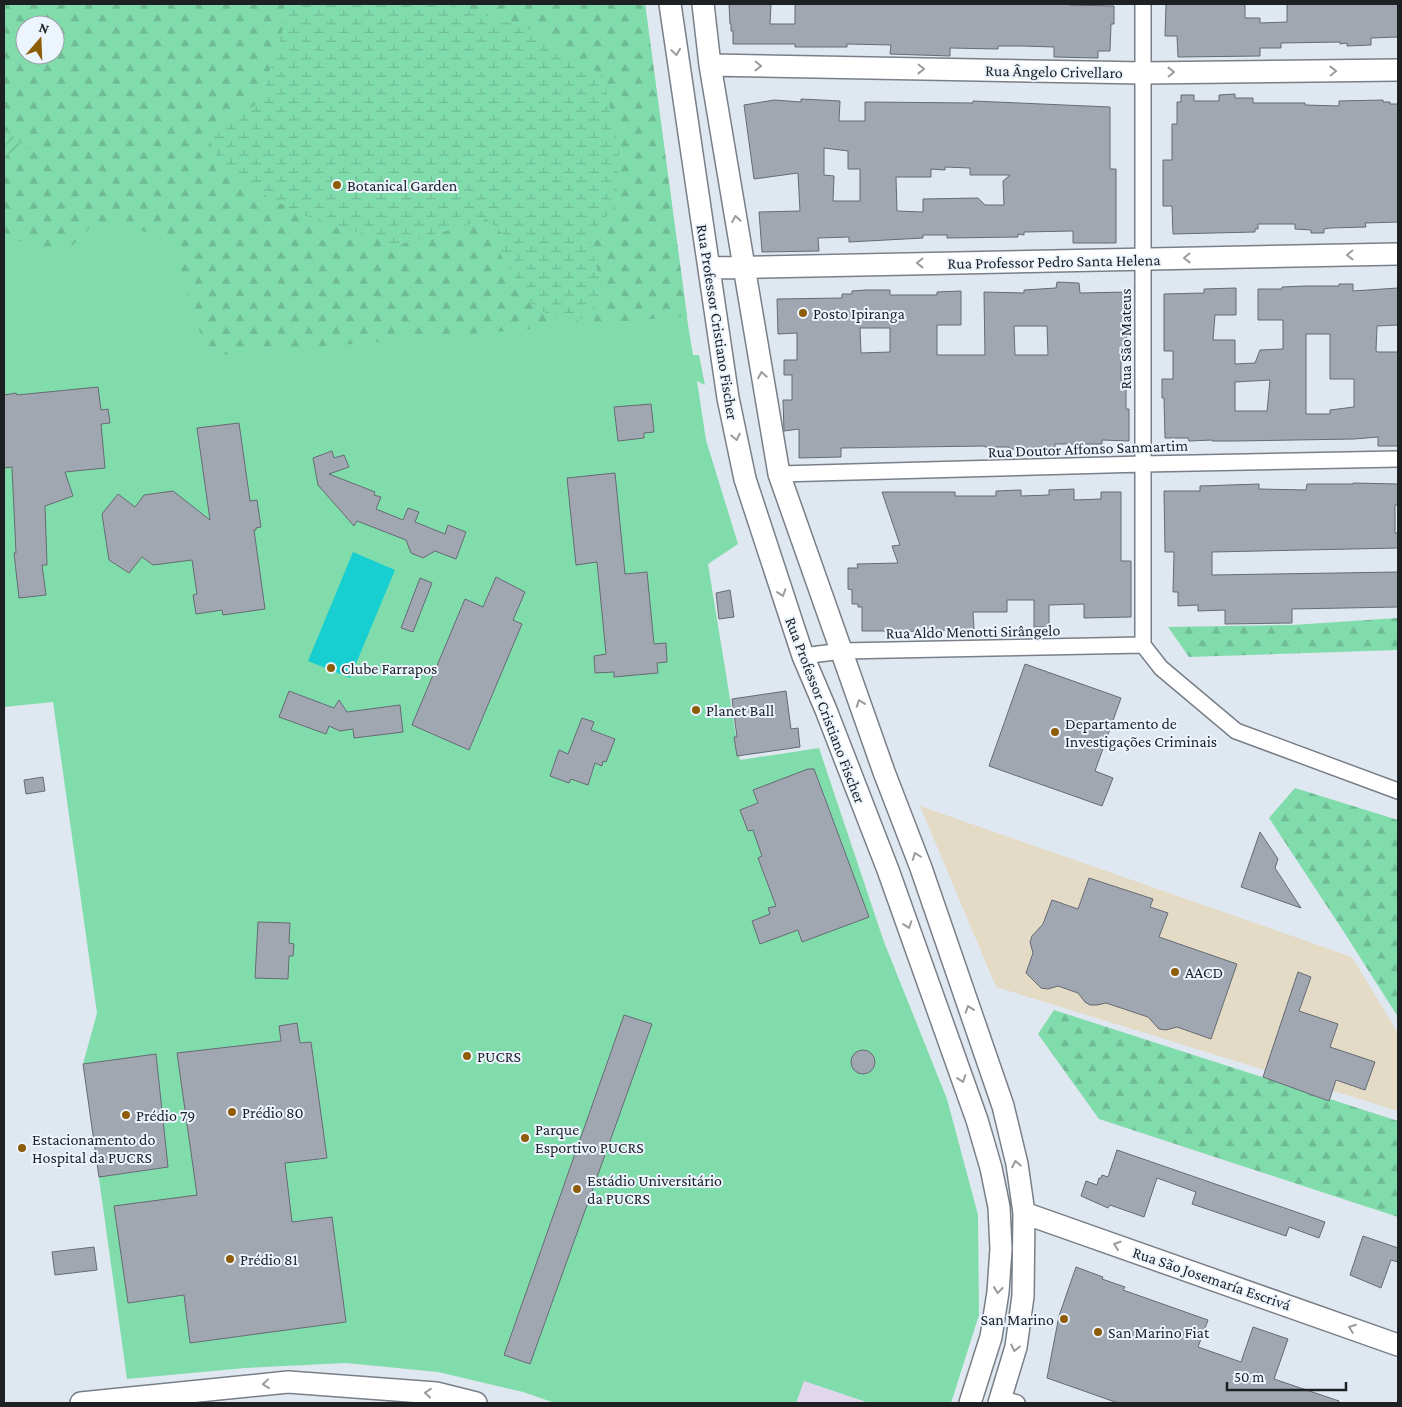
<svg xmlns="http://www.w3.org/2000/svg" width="1402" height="1407" viewBox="0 0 1402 1407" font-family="'Crimson Pro',serif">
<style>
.commercial{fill:#e1d7ec}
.education{fill:#e4dbc6}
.green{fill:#81dcac;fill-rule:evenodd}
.forest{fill:url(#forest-firs);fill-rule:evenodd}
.wetland{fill:url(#wetland-marsh)}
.garden{fill:url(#garden-furrows)}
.water{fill:#17cfd1}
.building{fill:#a0a7b0;stroke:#656b74;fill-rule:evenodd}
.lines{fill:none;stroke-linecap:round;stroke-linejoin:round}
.street-casing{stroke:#787f88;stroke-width:18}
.secondary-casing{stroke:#787f88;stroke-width:24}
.street{stroke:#fff;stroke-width:15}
.secondary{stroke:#fff;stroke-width:21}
.oneway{stroke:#9a9b9c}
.poi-dot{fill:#8d5c07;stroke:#ecf4fe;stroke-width:2}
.labels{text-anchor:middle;stroke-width:4;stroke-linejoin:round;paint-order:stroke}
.street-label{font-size:16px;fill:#1e2124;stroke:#ecf4fe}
.poi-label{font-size:16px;fill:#1e2124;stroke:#ecf4fe;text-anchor:start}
</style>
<defs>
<pattern id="forest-firs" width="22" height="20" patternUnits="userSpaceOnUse" patternTransform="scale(1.25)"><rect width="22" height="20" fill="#81dcac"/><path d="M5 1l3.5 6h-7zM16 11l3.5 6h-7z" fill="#6fbc94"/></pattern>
<pattern id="wetland-marsh" width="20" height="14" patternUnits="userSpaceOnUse" patternTransform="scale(1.25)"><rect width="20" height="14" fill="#81dcac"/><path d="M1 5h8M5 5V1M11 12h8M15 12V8" fill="none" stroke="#6fbc94"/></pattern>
<pattern id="garden-furrows" width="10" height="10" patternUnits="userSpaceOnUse" patternTransform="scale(1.25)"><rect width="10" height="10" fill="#81dcac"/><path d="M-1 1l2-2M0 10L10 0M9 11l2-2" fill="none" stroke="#6fbc94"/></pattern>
</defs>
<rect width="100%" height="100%" fill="#dfe7f0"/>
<path class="commercial" d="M804,1381L869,1403H796Z"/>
<path class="education" d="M920,806L1352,957L1398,1033V1111L996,987Z"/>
<path class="green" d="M4,4H645L688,325L693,355H699L705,385L697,381L706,440L738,544L708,564L740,760L819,748L884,942L947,1099L978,1215L979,1315L951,1403H869L804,1381L796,1403H555L523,1392L438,1372L346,1363L245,1368L127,1379L83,1064L97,1013L53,702L4,707ZM25,25H55V55H25Z"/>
<path class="forest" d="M4,4H291L260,102L208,134L397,245L487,219L505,236L604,300L589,237L616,205L529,29L448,4H645L687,316L208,356L169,237L97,221L65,253L4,237V156L28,148L4,129ZM25,25H55V55H25Z
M1398,618V650L1189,657L1168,627L1292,625Z
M1295,788L1398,820V1017L1342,929L1269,818Z
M1054,1010L1398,1121V1217L1099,1119L1038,1034Z"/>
<path class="wetland" d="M291,4H448L529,29L603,76L619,151L616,205L589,237L605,300L573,325L534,307L495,246L505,236L487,219L398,245L300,214L223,172L207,134L260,102Z"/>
<path class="garden" d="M4,129L28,148L4,156Z"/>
<path class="water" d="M353,552L395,570L350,678L308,661Z"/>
<path class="building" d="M729,4H771L770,24H795V4H1069V5L1114,6V24H1111L1110,51H1098V58L1054,57V47L1023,46H998V49L950,48V56L890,54L891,45L847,44V47H795V44H733V31H731V24H730Z
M1166,4H1245V18H1260V23L1287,22V4H1398V37L1371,38V45L1347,46V43L1340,44V42L1281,43V48H1260V56L1178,57L1177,36H1165Z
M1235,94V98H1253V103H1305V105L1339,106V101L1383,100V102H1390V104H1398V222L1365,223L1366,227L1330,228L1324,229V233H1311V230L1295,229V224H1258V229H1255V232L1173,234L1172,206H1163V160H1172V124H1177V102H1181V95H1194V101H1219V95Z
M801,99L840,101L839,121H865V102L973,103V101L1110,107V169H1116V243H1073V231L1024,232V235L1018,234V237L947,238V235H923V238L849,242V237L818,238L819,251L762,252L759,212L800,211L798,173L754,179L744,105L774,100L801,102ZM824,148L848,151V169H860V201H833L834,176L824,175ZM945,167L970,168V175H1010L1003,181L1004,205H985L978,198L923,199V212L897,211L896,177H931V169L945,170Z
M1057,282L1079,283L1080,293L1126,292V297H1128V312H1126V318L1127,352H1121V380H1126V409H1129V441L1102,440V444H1055V449H1009V447H985V446L841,448V457L799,458V429L784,431L783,400H792V375H784V360H797V333L778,334L777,299L842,298V294H852V291L866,290H890V295H937V292L961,291V325H937V355H985L984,292L1024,293V290L1056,288ZM1014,326H1047L1048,355H1015ZM860,328H890V352L861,353Z
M1339,284H1353V291L1398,288V325L1377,326L1376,350L1377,352H1398V446H1378V437L1354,439L1236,441H1212V440L1189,441L1188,438H1165L1164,398H1162V379H1173V351H1164V294L1204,293V289L1236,288V315H1215L1213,340H1235V364L1255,363L1260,350L1283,349V320H1258V289H1282V287L1306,286H1339ZM1306,334H1330V379H1354V407L1330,410V414H1306ZM1270,380L1267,411H1235V382Z
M98,387L101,410L108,409L110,423L101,424L105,468L65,472L73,496L45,506L47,565H42L46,595L19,598L14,553H16L12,467L4,468V395L16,393L17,395Z
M651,404L654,432L644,433V438L618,441L614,407Z
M239,423L250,501L257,500L261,527L256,528V530H254L265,609L223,615L222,610L196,614L193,595L197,594L192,560L153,565L142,557L129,573L109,560L102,514L118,494L135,507L144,495L173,491L210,520L197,428Z
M332,451L334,458L344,455L349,467L329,474L375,492L374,495L381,497L376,509L403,520L408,508L419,512L415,522L445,534L448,525L466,532L456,559L435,551L423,558L411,553L406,540L357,521L354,526L318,485L313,458Z
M615,473L625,574L647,572L654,644L666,643L667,662L657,663L658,673L614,677V672L595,673L594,656L606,654L597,562L576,565L567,478Z
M1353,483L1398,484V505H1395V533H1398V548L1212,552V575L1398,572V607L1292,609V623L1225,624V610L1198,611V605L1178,606V592H1173L1174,552H1165L1164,491H1200V486L1259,484V489L1306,490L1307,484H1353Z
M1074,489V500L1101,499V492H1121V561H1131V617L1084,618V604L1049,605V627H1034V600H1007V612H973L974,629L888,632V631H862V607H858V604H852V590L848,589V568H858L857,564L898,563L892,546L900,545L882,492H955V496H996V491L1021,490V496L1049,495V490Z
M496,577L525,592L513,620L522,624L469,750L412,725L465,599L483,607Z
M420,578L432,583L413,632L401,628Z
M730,590L734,617L719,619L716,593Z
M1025,664L1121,698L1095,771L1113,778L1102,806L989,766Z
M289,691L334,708L339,700L347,712L400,705L403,732L354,738L353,729L340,731L329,726L326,734L279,717Z
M786,691L791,729L798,728L800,747L737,756L734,737H737L732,699Z
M582,718L594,722L591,730L615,739L606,762L603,761L602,766L595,763L588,785L571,779L569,783L550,776L559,750L568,754Z
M808,769H814L869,917L802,942L798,930L760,944L752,921L770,914L768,908L776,906L758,858L762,856L753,830L748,831L740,810L758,803L753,790Z
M43,777L45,791L26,794L24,780Z
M1260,832L1278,859L1275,868L1301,908L1241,887Z
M1089,878L1153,899L1150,907L1168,913L1159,937L1237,964L1211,1039L1177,1027L1166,1030L1159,1029L1148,1017L1106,1003L1097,1005H1090L1085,1002L1078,993L1058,986L1048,989L1041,988L1026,973L1033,953L1030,942L1032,936L1043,924L1052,900L1078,909Z
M258,922L290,923L289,943L294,944L293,956H289L288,979L255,978Z
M1298,972L1311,977L1299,1011L1338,1024L1330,1047L1375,1062L1365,1090L1336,1080L1329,1101L1263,1077Z
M624,1015L652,1024L530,1364L504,1355Z
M297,1023L300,1043L311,1042L327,1158L285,1163L292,1222L332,1217L346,1322L190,1343L184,1295L128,1303L114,1206L197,1195L177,1053L281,1041L279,1026Z
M851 1062a12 12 0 1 1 24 0a12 12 0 1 1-24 0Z
M156,1054L168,1167L99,1177L83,1064Z
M1117,1150L1325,1222L1319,1238L1289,1227L1286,1236L1192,1204L1196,1192L1157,1178L1144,1217L1110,1205L1108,1208L1081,1196L1086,1181L1097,1185L1099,1178H1101L1102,1175L1108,1177Z
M1363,1236L1398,1248V1262L1391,1260L1381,1288L1350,1275Z
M94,1247L97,1270L55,1275L52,1252Z
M1076,1267L1103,1277L1102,1279L1125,1287L1123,1290L1208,1320L1198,1347L1241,1362L1253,1327L1288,1339L1274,1379L1339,1401V1403H1118L1047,1378L1059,1316Z"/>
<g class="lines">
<g class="street-casing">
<path id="street" d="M779,474L1143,464L1398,459
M1143,645V4
M1143,645L1161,668L1236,731L1398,791
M803,656L842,651L1143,645
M1001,1398L1017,1403"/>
</g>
<g class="secondary-casing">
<path id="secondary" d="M670,4L728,398L745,479L803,656L826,710L888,870L977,1120L991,1168L999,1207L1001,1249L998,1292L991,1337L970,1403
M703,4L710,65L779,474L884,772L921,868L1003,1106L1017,1164L1024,1213L1023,1296L1016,1347L999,1403
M710,65L1143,73L1398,70
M709,268L1398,254
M1024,1213L1398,1345
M81,1403L288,1382L436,1393L476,1403"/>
</g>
<use href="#street" class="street"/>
<use href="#secondary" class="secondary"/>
</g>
<defs><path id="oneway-chevron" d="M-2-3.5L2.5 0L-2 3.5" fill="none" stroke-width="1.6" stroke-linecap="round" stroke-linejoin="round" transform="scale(1.25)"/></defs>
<g class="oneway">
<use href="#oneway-chevron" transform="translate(676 52) rotate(82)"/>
<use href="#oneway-chevron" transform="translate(758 66) rotate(1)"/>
<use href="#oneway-chevron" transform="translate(921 69) rotate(1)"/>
<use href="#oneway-chevron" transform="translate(1333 71) rotate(-1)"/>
<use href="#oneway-chevron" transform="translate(1171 72) rotate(-1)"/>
<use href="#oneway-chevron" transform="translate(736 219) rotate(-100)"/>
<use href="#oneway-chevron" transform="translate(1350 255) rotate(179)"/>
<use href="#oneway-chevron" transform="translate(1187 258) rotate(179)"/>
<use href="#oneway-chevron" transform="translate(920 263) rotate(179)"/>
<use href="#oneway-chevron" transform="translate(762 375) rotate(-100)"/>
<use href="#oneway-chevron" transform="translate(736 437) rotate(78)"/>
<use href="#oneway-chevron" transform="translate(782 593) rotate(71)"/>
<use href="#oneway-chevron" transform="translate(860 703) rotate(-110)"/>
<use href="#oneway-chevron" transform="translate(916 856) rotate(-111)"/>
<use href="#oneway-chevron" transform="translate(908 925) rotate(71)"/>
<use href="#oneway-chevron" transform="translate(969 1009) rotate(-109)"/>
<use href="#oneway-chevron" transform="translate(962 1079) rotate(71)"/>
<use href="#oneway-chevron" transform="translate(1016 1164) rotate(-101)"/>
<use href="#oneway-chevron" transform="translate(1117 1245) rotate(-161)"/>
<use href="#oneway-chevron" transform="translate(998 1290) rotate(96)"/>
<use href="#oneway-chevron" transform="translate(1352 1328) rotate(-160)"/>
<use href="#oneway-chevron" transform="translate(1015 1348) rotate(102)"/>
<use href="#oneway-chevron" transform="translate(266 1384) rotate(174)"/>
<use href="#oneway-chevron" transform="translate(428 1393) rotate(-175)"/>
</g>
<g class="poi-dot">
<circle cx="337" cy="185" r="5"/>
<circle cx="803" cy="313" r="5"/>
<circle cx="331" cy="668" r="5"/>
<circle cx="696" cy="710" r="5"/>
<circle cx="1055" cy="732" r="5"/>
<circle cx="1175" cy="972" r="5"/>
<circle cx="467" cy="1056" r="5"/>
<circle cx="232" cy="1112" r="5"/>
<circle cx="126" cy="1115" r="5"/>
<circle cx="525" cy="1138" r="5"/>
<circle cx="22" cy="1148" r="5"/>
<circle cx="577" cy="1189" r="5"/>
<circle cx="230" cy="1259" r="5"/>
<circle cx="1064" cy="1319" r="5"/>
<circle cx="1098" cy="1332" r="5"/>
</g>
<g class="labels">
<g class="street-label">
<text transform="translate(1054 71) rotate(1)" y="6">Rua Ângelo Crivellaro</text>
<text transform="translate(1054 261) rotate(-1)" y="6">Rua Professor Pedro Santa Helena</text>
<text transform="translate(718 322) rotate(81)" y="6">Rua Professor Cristiano Fischer</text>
<text transform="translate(1125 339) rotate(-90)" y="6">Rua São Mateus</text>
<text transform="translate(1088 448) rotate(-2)" y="6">Rua Doutor Affonso Sanmartim</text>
<text transform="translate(973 631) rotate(-1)" y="6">Rua Aldo Menotti Sirângelo</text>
<text transform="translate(826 710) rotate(69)" y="6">Rua Professor Cristiano Fischer</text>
<text transform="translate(1212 1278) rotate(19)" y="6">Rua São Josemaría Escrivá</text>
</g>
<g class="poi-label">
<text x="347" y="191">Botanical Garden</text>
<text x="813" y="319">Posto Ipiranga</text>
<text x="341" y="674">Clube Farrapos</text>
<text x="706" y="716">Planet Ball</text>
<text x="1065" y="729">Departamento de<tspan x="1065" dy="18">Investigações Criminais</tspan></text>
<text x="1185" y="978">AACD</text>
<text x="477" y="1062">PUCRS</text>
<text x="242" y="1118">Prédio 80</text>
<text x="136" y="1121">Prédio 79</text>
<text x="535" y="1135">Parque<tspan x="535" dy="18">Esportivo PUCRS</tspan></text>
<text x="32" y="1145">Estacionamento do<tspan x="32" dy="18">Hospital da PUCRS</tspan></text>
<text x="587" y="1186">Estádio Universitário<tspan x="587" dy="18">da PUCRS</tspan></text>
<text x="240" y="1265">Prédio 81</text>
<text x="1054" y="1325" text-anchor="end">San Marino</text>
<text x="1108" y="1338">San Marino Fiat</text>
</g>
</g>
<rect width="1402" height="1407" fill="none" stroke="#1e2124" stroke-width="10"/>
<g transform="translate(40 40) rotate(19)"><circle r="24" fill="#ecf4fe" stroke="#9aa0a7"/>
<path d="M0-4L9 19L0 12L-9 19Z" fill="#8d5c07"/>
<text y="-8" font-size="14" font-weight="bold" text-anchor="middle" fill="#1e2124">N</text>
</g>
<path d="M1227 1382v8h119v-8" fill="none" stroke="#1e2124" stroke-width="2.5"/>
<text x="1234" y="1382" font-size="15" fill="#1e2124" stroke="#ecf4fe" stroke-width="4" paint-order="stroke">50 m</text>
</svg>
